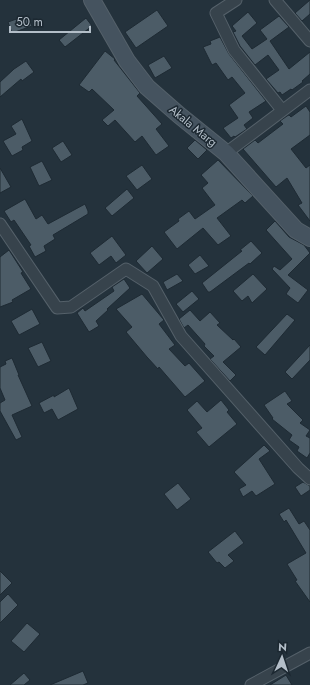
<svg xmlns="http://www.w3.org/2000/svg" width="310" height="685" viewBox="0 0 310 685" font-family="Jost,sans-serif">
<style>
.building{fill:#4c5c67;stroke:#1e2a33}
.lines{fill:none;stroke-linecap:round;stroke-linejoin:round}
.street-casing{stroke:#55616a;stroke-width:13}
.secondary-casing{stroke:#55616a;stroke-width:18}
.street{stroke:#37434c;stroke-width:11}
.secondary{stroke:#45535f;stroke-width:16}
.labels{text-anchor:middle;stroke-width:3;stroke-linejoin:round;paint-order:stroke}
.street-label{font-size:12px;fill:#b3bec8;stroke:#1c2831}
</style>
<rect width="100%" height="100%" fill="#24323c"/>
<path class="building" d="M310,0V14L302,21L295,13Z
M157,10L168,26L136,48L125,32Z
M248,12L257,23L242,36L252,49L267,39L260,30L279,16L289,27L270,41L289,69L310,52V74L302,81L303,82L292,90L291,89L282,95L280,92L278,93L266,79L279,70L268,55L255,65L240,46L233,32L236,31L232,26Z
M28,15L32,26L12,33L8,22Z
M86,18L92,26L65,47L59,40Z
M220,37L229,54L266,101L249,112L253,118L244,125L247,129L235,137L234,136L231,138L223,128L238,118L229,105L245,93L232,77L228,80L216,63L212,65L203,47L211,44L210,41Z
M105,51L115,59L114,60L140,93L137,96L162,124L156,129L169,146L156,155L142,136L135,142L115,120L108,126L102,120L114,110L92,89L89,92L79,85Z
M164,56L172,68L155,78L148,65Z
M26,61L34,72L22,81L21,79L0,97V82L14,69Z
M306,106L310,112V135L291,149L306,168L310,165V221L298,205L302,203L287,178L276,187L243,149L255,140L258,143L283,124L280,121L287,116L289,115L291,117Z
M22,119L32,141L22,147L23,150L12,156L3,141L16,134L11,126Z
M195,140L207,150L198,159L187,148Z
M63,141L72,155L61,162L52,148Z
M218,160L253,196L245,203L242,200L217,218L231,236L218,245L203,228L177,249L164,232L179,221L178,219L189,211L195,219L215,205L202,188L208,183L201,175Z
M42,161L52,180L39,186L30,167Z
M142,165L152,179L137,190L126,176Z
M0,168L11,187L0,193Z
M127,189L134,198L112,216L105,208Z
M25,199L36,219L42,215L48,224L85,204L88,211V214L53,235L55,239L44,246L46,251L35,257L29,246L31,245L14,220L11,222L4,211Z
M275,221L289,237L304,245L310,253L288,275L308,290L298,303L286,294L290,288L272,269L274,266L280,270L292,259L266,230Z
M112,236L126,255L116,263L111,256L99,265L90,253Z
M251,241L262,253L250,264L249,263L210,292H208L202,283L242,251L240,250Z
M152,246L163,259L147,273L136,261Z
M9,250L23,272L21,273L31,289L12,300L13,302L0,307V257Z
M200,255L209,266L195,274L188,265Z
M177,274L183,281L167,290L163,282Z
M253,274L267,289L252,303L248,296L242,301L233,291Z
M124,279L130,288L107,309L108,310L96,321L99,326L89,332L77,313L83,308L85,311L114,291L112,287Z
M192,291L199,299L183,312L176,304Z
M142,294L164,320L159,324L175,345L169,349L185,366L189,363L205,381L185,397L159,367L158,369L147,357L126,332L132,327L116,309Z
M32,309L40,324L19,335L11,321Z
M190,310L200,321L210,312L220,323L217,325L233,340L234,339L241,347L223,362L236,375L230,381L210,359L214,356L204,346L205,344L188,325L184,328L179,319Z
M287,314L295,320L265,355L256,347Z
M42,342L51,361L38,367L28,348Z
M310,345V360L292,379L285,372Z
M12,358L19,375H18L32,406L12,415L22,437L16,440L0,411V403L5,400L0,388V367L6,364L5,361Z
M69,388L78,409L58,420L52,409L44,413L39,403L54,395V397Z
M285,391L292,401L287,404L303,420L300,423L310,430L306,436L310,438V453L307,458L297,451L299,447L289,440L292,435L272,419L273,418L264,405Z
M221,400L229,410L227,412L237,424L209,447L196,432L202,428L187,410L197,401L207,412Z
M264,445L270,451L259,459L275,484L256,496L252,491L243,497L239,489L246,485L234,472Z
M303,482L310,486V490L301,496L295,487Z
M178,483L191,499L177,510L164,494Z
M289,508L299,524L304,521L310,530V602L295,581L297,580L287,564L306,553L286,520L284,522L279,514Z
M235,531L244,543L228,555L234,561L225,568L219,562L217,563L208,552Z
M0,571L12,583L0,595Z
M8,594L18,605L0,623V602Z
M27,623L40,634L24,652L11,641Z
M83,671L88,683L83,685H50Z
M24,673L30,680L24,685H10Z
M286,675L292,685H270Z"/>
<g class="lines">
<g class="street-casing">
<path id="street" d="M236,0L216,13L234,50L282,110
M275,0L310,41
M226,153L310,90
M0,224L57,308L71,307L126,269L153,286L181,336L298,468L310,479
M251,685L310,653"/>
</g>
<g class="secondary-casing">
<path id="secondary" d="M92,0L127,61L147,87L179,115L226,153L296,230L310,238"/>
</g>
<use href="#street" class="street"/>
<use href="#secondary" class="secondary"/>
</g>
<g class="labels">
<g class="street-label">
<text transform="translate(193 126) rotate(39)" y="4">Akala Marg</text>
</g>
</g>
<g transform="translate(282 657) rotate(3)" stroke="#1c2831" stroke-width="3" paint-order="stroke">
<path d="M0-3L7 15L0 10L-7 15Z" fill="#b3bec8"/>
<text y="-6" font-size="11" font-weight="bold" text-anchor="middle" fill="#b3bec8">N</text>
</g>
<path d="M10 26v6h80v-6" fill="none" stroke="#b3bec8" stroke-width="2"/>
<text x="16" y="26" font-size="12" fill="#b3bec8" stroke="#1c2831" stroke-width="3" paint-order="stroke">50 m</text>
</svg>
